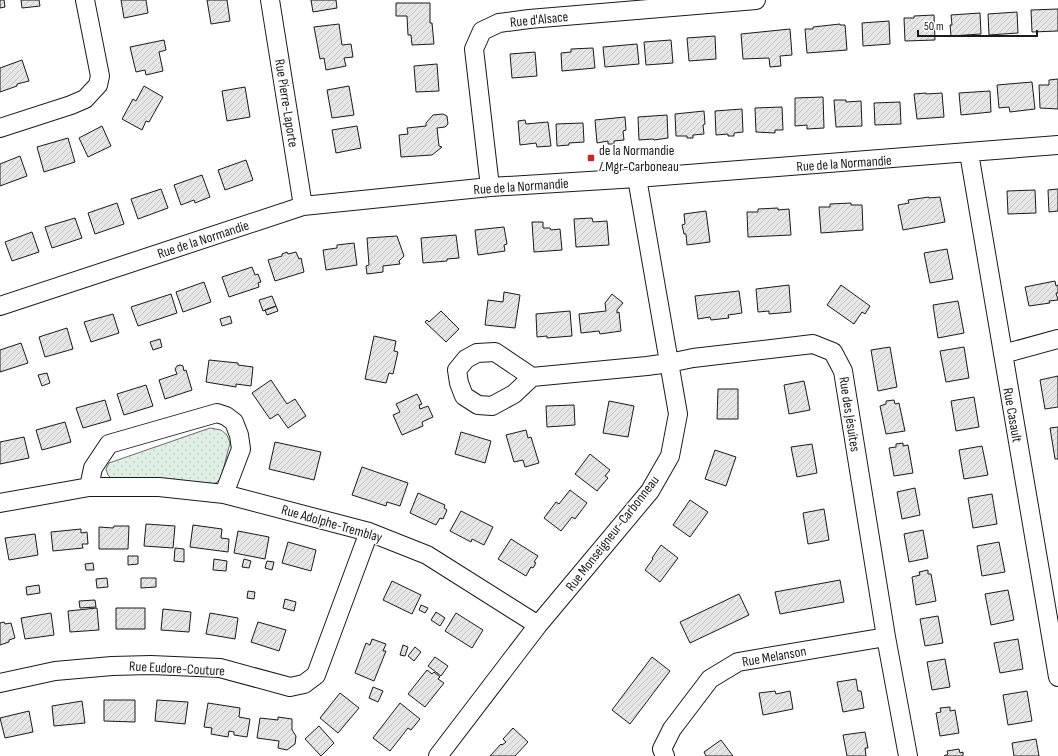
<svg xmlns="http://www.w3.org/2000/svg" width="1058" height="756" viewBox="0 0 1058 756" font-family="'Sofia Sans Condensed',sans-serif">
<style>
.grass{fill:url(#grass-dots);stroke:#6a6a6a}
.building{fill:url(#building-hatch);stroke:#1a1a1a}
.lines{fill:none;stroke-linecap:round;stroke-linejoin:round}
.minor-casing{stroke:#1a1a1a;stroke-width:20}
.minor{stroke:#fff;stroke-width:18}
.poi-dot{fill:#c62828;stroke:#fff;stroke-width:1.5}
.labels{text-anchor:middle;stroke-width:3;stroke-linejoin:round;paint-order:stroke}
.street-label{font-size:14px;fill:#1a1a1a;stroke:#fff}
.poi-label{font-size:14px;fill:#1a1a1a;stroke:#fff;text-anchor:start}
</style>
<defs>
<pattern id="grass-dots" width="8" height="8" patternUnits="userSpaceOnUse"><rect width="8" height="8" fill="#e0efe3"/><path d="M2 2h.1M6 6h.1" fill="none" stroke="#c0ccc2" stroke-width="1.8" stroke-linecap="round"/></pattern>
<pattern id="building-hatch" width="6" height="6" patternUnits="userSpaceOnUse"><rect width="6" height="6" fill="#e6e6e6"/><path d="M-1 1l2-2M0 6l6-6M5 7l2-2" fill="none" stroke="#c5c5c5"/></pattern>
</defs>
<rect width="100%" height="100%" fill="#fff"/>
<path class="grass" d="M210,428L221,430L227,435L230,443L221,478L216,483L210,484L112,479L108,475L106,469L109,463Z"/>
<path class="building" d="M0,0H4L5,7L0,8Z
M21,0H39L40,6L22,8Z
M121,0H146L148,13L124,18Z
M207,0H227L230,21L211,24Z
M311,0H336L337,8L313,12Z
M396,3H430V23H432L434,44L412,45L411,35H408L407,16H396Z
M1058,9V31L1032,32L1031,10Z
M1017,12L1018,33L989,35L988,14Z
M980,13L981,34L951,36L950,25H952L951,15Z
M934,15L935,40L905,41L904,18H914V16Z
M889,21L890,44L863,46L862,23Z
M339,24L342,45L351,44L353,57L344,58L346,66L326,70L324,58L320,59L314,27Z
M840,24V25H845L847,50L807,53L805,29H813V27Z
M790,29L792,55L780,56L781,66L770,67L769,58L743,59L741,34Z
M715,36L716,59L689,61L687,38Z
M164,40L166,50L159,52L163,71L146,75L145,70L136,72L130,47Z
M671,40L673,63L646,65L644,42Z
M637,44L639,64L605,67L603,47Z
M593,48L595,68L562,71L561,53L571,52V49Z
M535,52L537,76L512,78L510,54Z
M22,60L29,81L17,84V86L0,92V68Z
M437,64L439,91L416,92L414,66Z
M1058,79V109L1040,108L1039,85H1049V80Z
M1032,82L1035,109L1010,112L1009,107L999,108L997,85Z
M144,86L163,97L149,122L146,121L142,130L122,119L133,99L136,101Z
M349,86L354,115L332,118L327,90Z
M245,87L250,117L227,121L222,91Z
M990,91L991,112L961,115L959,93Z
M926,93V94L942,93L944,117L917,119L914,94Z
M823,97L824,128L807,129V125L795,126V98Z
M834,100H846V102L861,101L862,126L836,127Z
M900,102L901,124L875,125L874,103Z
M782,107L783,130H775V133L756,132L755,108Z
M742,109L743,132L734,133V136H728V134L716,135L715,111Z
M704,111L705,124L703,125L704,134L693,135V138H687V136H676L675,114Z
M443,114L447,116L448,124L445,127L437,128L439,146L442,147L432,155L401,157L399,135L408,134L407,128L426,126V123L433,115Z
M667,115L668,138L654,140L653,139L639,140L638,117Z
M625,117L626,130L623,131L624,140L614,141V144H608V141L597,143L595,120Z
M525,120L526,124L548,122L551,146L537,147L536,143L520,145L518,121Z
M583,123L584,142L569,143V145L557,146L556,124Z
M102,126L111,146L88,157L79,138Z
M357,126L361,148L336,153L332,130Z
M68,138L75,162L44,172L37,147Z
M20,156L27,176L0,186V164Z
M246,160L253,180L225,190L218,170Z
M202,175L210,197L195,203L194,200L181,205L174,185Z
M161,189L168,208L138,219L131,199Z
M1058,189V211L1049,212L1048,190Z
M1035,190L1036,213L1008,214L1007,191Z
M929,197V198L940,197L945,222L903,230L898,205L909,203L908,200Z
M117,203L124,224L95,234L88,213Z
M851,203V205H862L863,230L821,233L819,207H830V204Z
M778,208V210L789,209L791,235L748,237L747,212H758V209Z
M706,211L710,242L687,245L686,234H684L682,225L685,224L684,214Z
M75,218L82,238L52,248L45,227Z
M592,218L593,222L607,221L609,245L576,247L574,219Z
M532,222H543V228H550L551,230L560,229L562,250L534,252Z
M504,227L507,244L504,245L505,251L478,255L475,230Z
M32,232L39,252L12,261L5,242Z
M456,235L459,258L447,259V261L423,263L421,238Z
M397,236L404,256L399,261L400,264L383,266V272L367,274L366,266L369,265L367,238Z
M354,243L357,265L326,270L323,250L337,248V245Z
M947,249L953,279L930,283L924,253Z
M287,252L288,254L296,252L299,259L301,258L304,272L275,281L268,260L282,256V254Z
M252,267L255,275L258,274L261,282L258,283L259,287L229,297L222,277Z
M1055,281L1056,286L1058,285V293H1056L1058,300L1049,301L1050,303L1029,306L1025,287Z
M204,282L211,302L183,312L176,292Z
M789,285L791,312L769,314V311L758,312L756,289Z
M841,285L870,306L865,314L862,312L854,324L827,305Z
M739,291L742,313L728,315L729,318L711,320L710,317L698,319L695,296Z
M504,292L520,295L515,328L485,325L488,300L503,302Z
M171,294L177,313L138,326L131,307Z
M612,294L623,303L617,310V313L619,312L621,331L600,334L599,331L581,333L579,314L606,311L605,303Z
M272,296L276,306L263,311L259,300Z
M958,301L964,333L938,338L933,305Z
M276,306L278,311L267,315L265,310Z
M441,311L459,329L446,342L425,322L427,320L429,322Z
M570,311L572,336L547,338V336L537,337L536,314Z
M113,314L119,333L91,342L84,322Z
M230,316L232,323L222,326L220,319Z
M67,328L73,349L45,357L39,337Z
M374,336L396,341L394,351L398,352L393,374L389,373L386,383L365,379Z
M160,339L162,347L153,350L150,342Z
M21,343L28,363L0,372V350Z
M890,347L897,387L878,391L871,350Z
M964,347L969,378L946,382L940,351Z
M209,360L238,363V365L253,367L251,386L236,384V387L206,382Z
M180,365L183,366L184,371L186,370L192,390L165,399L159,380L177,374L175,369L177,366Z
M47,373L50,383L42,386L38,375Z
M1058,376V407L1045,409L1040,380Z
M271,380L287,404L295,399L306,416L288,428L278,414L270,419L252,393Z
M804,381L810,410L789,414L784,385Z
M146,385L153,406L124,415L117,394Z
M718,389H738V419H717Z
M417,394L422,404L419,405L420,409L428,406L433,417L422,422L423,426L402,435L393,415L400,412L396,404Z
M974,397L979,427L956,431L951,401Z
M105,400L111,420L83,428L76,408Z
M894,400L895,404L899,403L905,431L886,434L880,406L886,404V401Z
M609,401L634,406L628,437L603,433Z
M574,405L575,425L547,427L546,406Z
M65,422L71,442L42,450L36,430Z
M1058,427V459H1055L1050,428Z
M526,430L528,438L531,437L539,463L525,467L523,460L514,462L506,435Z
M461,432L491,441L485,463L455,454Z
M24,437L29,458L0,464V442Z
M275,442L321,452L314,480L269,469Z
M903,443V446L908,445L913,473L894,476L889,448L896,447V444Z
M812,444L817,473L797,477L791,447Z
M982,446L988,475L964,479L959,450Z
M715,450L736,457L726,486L705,479Z
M590,454L610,470L605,476L608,478L597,491L575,474Z
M362,467L408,483L400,506L387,502L386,506L352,495Z
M915,488L920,515L902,519L897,492Z
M570,490L587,503L575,519L572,517L561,531L544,518L556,502L559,504Z
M418,493L445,505L444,508L447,510L443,519L440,518L436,525L410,513Z
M992,494L997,524L973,528L968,498Z
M690,500L708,512L690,537L673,525Z
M824,509L829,540L808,544L803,513Z
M461,511L493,527L484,545L472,539L471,542L450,531Z
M146,524L175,526L173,548L144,546Z
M193,525L222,529L221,538L229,539L228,552L190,547Z
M114,526H129L128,549H99V527L113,528Z
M81,529V533L87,532L88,544H82L83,548L53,551L51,532Z
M923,530L928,558L909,562L904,534Z
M238,531L269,537L265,559L234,553Z
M35,534L38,555L9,560L5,538Z
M511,539L538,556L534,562L536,563L533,568L531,567L526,576L498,559Z
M288,542L316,550L311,571L282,563Z
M999,542L1005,572L982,576L977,546Z
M661,545L678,558L660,582L645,570L653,559L652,558Z
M175,548L184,549V562L174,561Z
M128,556H138V564L128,565Z
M214,559L227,561L226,571L213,570Z
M244,559L251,561L249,568L242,567Z
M267,561L274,562L272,570L265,568Z
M93,563L94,570H86L85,564Z
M928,570V574H931L936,601L916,605L912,577L920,575L919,572Z
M107,578L108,587L97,588L96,579Z
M141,578H156V587L141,588Z
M840,580L844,602L780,614L775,592Z
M392,581L421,595L412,614L383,600Z
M39,585L40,593L27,595L26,587Z
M1008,590L1014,620L991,625L985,594Z
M248,591L255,592L254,599L247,598Z
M739,594L749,615L690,643L680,622Z
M285,599L296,602L294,611L283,608Z
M95,600L96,607L80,608L79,601Z
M421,605L428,608L425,613L419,610Z
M97,608L99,630L70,632L68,611Z
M116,608H145V629H116Z
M163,609L191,612L189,632L161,630Z
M436,612L445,618L440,626L431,620Z
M51,613L54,635L25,639L21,618Z
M210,613L238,618L235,639L206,634Z
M456,613L483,630L472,648L445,631Z
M938,616L943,643L925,646L920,619Z
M4,622L5,624L11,623L15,638L9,640V642L0,645V623Z
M258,622L286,630L279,651L251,642Z
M372,639L386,644L383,651H386L374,681L355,673L366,643L370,645Z
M1018,639L1023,669L1000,673L994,643Z
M403,645L408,647L405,656L400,655Z
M415,647L421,652L414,661L408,656Z
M435,657L448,666L441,676L428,666Z
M652,657L670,671L630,724L612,710Z
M945,659L950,687L932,690L927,662Z
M427,670L432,674L434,672L440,677L438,679L444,683L425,707L408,694Z
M856,679L858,691H861L864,708L843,712L837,682Z
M373,687L383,691L378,702L369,698Z
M775,691L776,694L790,691L793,709L763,715L759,693Z
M1027,691L1032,721L1008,725L1003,695Z
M340,693L359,708L338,733L320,718Z
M104,700H135V722L104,721Z
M157,700L188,702L185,724L155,721Z
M82,701L85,723L54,726L52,706Z
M208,703L240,708L239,717L250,719L247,737L234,735V732L229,731L228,737L211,734L212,728L204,727Z
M400,703L420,719L411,730L408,728L390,751L373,738Z
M950,707V711L955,710L959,733L940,736L936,713L941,712L940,708Z
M29,711L33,732L5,738L0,718Z
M278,717L292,719V730L296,736L295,744L287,750L278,748L279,741L257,738L260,718L278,720Z
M319,726L334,743L321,756L305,739Z
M513,728L528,742L515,756H490L501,744L502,745L506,742L503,739Z
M865,732L868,748H865L866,756H847L843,735Z
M1036,739L1039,756H1014L1012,743Z
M721,740L733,756H706L704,752Z
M959,749L960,753L963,752V756H944L948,754L947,751Z"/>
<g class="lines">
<g class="minor-casing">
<path id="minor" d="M270,0L303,206
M0,128L71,105L85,99L98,85L100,76L85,0
M969,153L1058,677
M490,187L474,49L482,31L499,23L529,19L756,0
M0,306L303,206L490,187L637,178L1058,145
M1003,354L1058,339
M532,377L514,394L492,406L478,405L464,396L459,383L457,370L466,359L477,353L495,352L532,377L647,366L669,363L693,358L813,344L833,352L843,371L886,637L908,756
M89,487L93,468L109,444L217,413L226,416L234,422L239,435L241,449L224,494
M0,503L89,487H159L224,494L369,532L427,555L538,625
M0,683L55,671L112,666L151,665L220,668L290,687L304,684L316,675L369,532
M438,756L538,625L650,491L670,456L678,414L637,178
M665,756L662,749L672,729L710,679L738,662L886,637"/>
</g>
<use href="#minor" class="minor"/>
</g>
<rect class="poi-dot" x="587" y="154" width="8" height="8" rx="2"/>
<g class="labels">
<g class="street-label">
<text transform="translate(539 19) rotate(-6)" y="5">Rue d'Alsace</text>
<text transform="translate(287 103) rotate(81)" y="5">Rue Pierre-Laporte</text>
<text transform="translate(844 163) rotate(-4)" y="5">Rue de la Normandie</text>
<text transform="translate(521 186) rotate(-4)" y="5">Rue de la Normandie</text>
<text transform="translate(203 239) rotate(-18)" y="5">Rue de la Normandie</text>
<text transform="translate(850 414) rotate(81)" y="5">Rue des Jésuites</text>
<text transform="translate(1013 415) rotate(80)" y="5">Rue Casault</text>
<text transform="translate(332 523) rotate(16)" y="5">Rue Adolphe-Tremblay</text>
<text transform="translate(612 533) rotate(-52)" y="5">Rue Monseigneur-Carbonneau</text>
<text transform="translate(774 656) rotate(-10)" y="5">Rue Melanson</text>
<text transform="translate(177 668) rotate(3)" y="5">Rue Eudore-Couture</text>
</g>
<g class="poi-label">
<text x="599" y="155">de la Normandie<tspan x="599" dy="16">/ Mgr-Carboneau</tspan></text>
</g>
</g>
<path d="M918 30v6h119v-6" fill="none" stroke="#1a1a1a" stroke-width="2"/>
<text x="924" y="30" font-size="12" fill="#1a1a1a" stroke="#ffffff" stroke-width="3" paint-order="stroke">50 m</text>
</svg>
